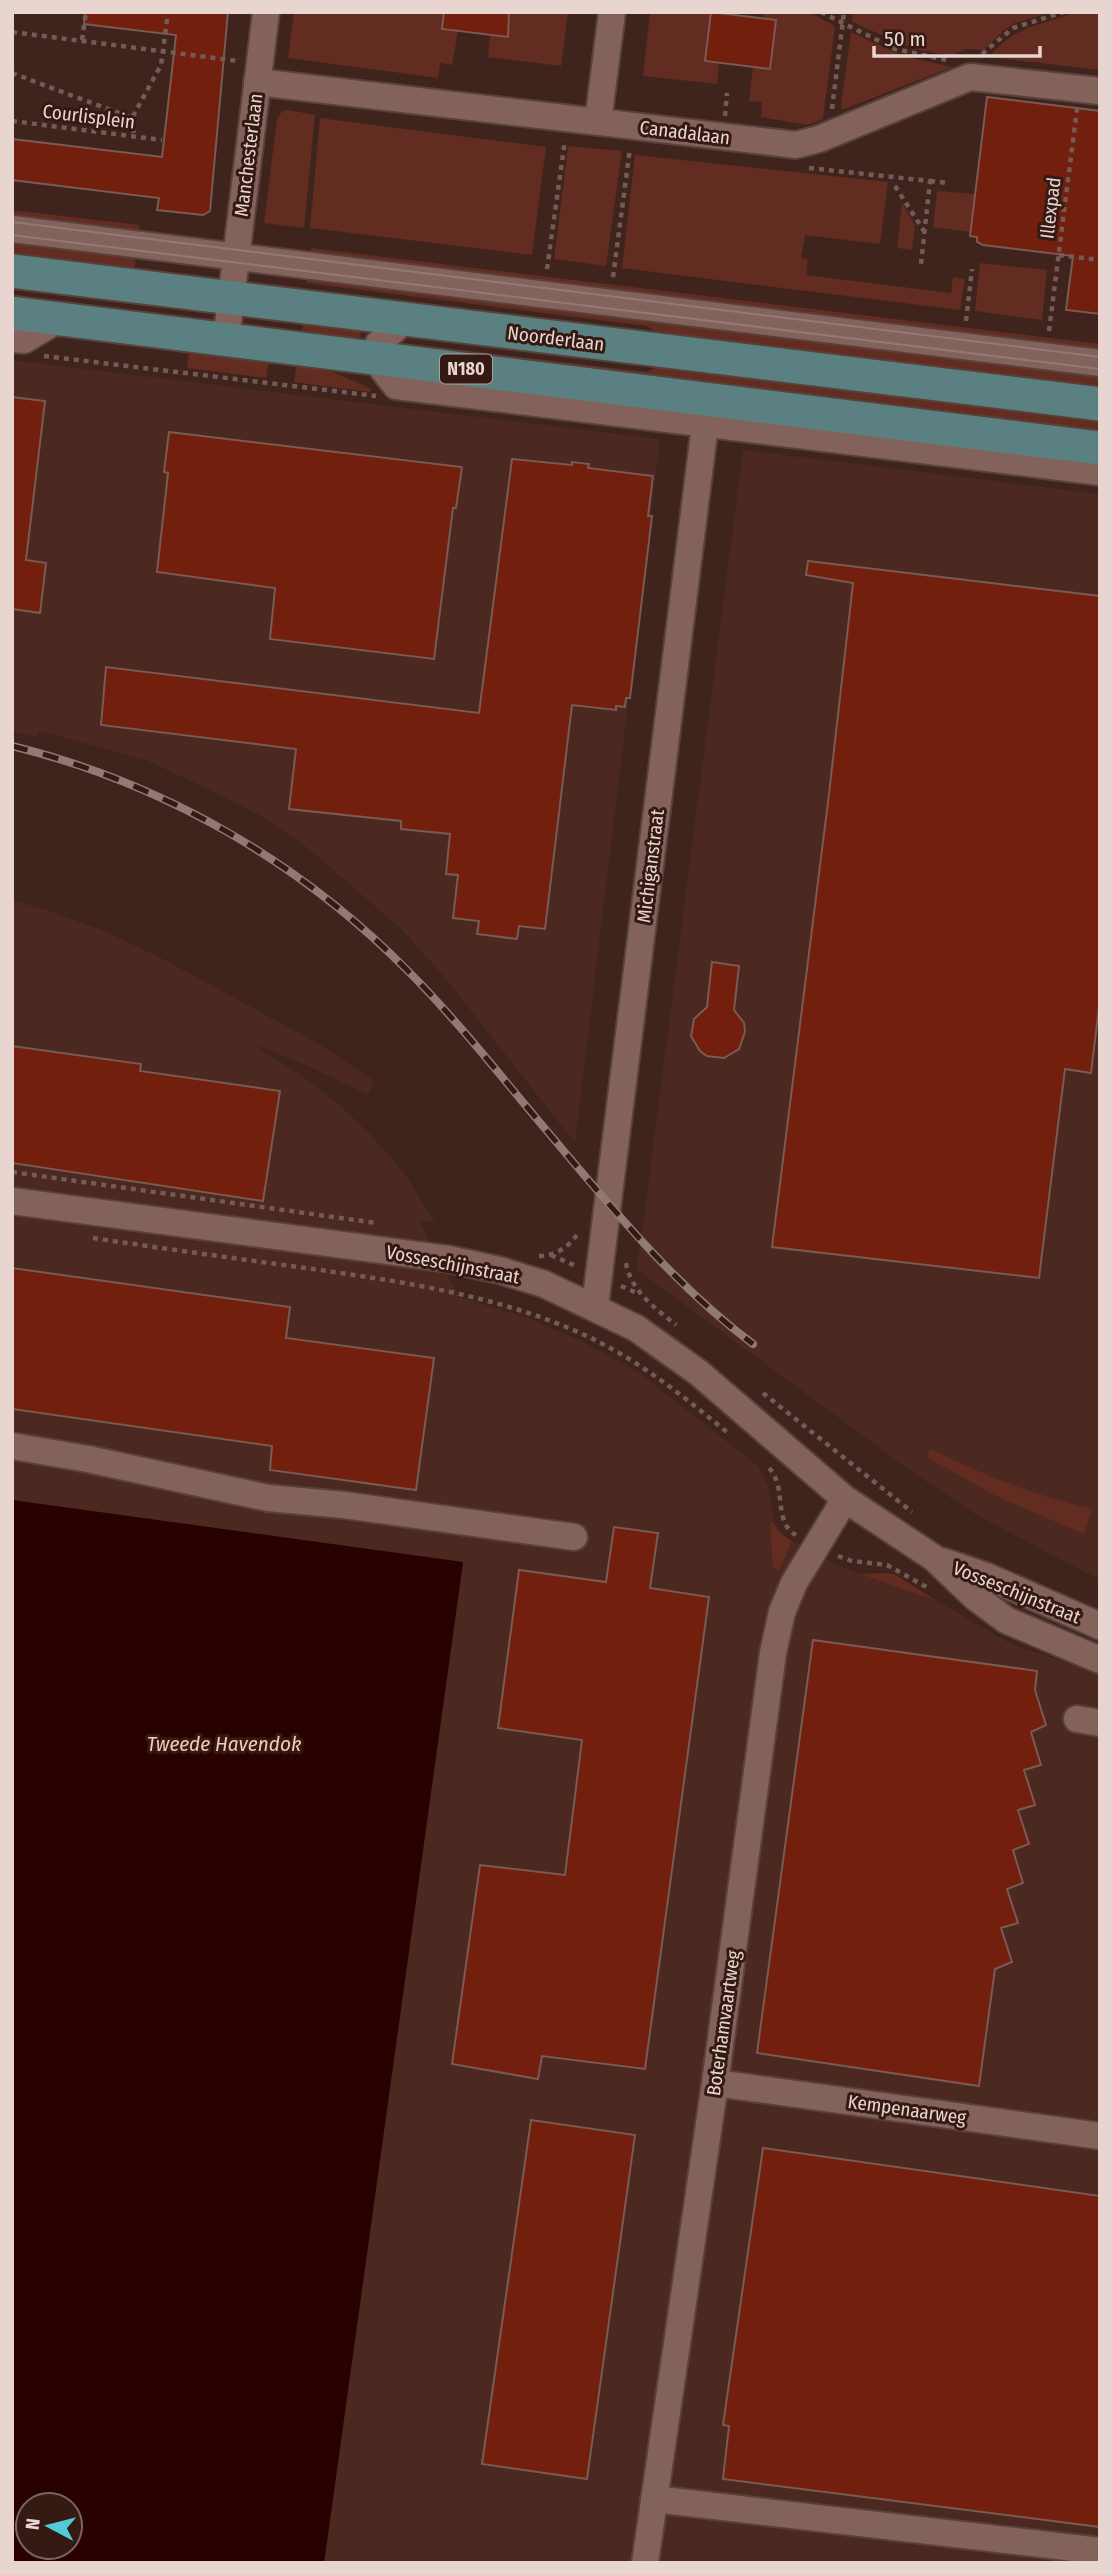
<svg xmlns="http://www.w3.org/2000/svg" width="1112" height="2575" viewBox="0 0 1112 2575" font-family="'Fira Sans Condensed',sans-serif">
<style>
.built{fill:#4b2820}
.green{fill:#632c20}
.water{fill:#280100;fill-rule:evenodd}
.building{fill:#721f0e;stroke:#7a5a52;stroke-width:2}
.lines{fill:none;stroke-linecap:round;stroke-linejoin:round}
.minor-casing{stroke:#58403b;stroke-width:30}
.major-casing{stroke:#58403b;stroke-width:37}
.path{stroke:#745b56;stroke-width:4.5;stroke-dasharray:5 5;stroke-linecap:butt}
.minor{stroke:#83625b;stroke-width:26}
.major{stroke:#5b8082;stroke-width:33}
.tram{stroke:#917a74;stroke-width:2}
.rail-casing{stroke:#917a74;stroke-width:8}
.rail{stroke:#351a14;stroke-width:5;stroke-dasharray:16;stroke-linecap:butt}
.labels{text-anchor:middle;stroke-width:6;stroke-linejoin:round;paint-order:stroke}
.shield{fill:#351a14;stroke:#b29d98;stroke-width:2}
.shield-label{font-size:18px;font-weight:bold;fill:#e8d5d0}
.street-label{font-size:19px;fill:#e8d5d0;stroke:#351a14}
.water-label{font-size:21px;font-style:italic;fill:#f7c6ba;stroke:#351a14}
</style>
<rect width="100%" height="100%" fill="#3f231d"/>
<path class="built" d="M12,360L660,439L575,1143L446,979L402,930L309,849L261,816L218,794L146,760L40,731L37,737L12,732Z
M743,450L1100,494V1580L978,1516L915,1474L636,1269L643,1225Z
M12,900L50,911L109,933L165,960L321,1045L374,1081L368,1095L304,1064L252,1044L301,1075L340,1105L371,1135L405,1174L435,1222L419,1221L459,1297L528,1318L581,1341L637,1371L758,1466L768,1485L774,1523L784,1536L832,1563L937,1601L1013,1645L1100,1673V2563H324L463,1563L12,1500Z"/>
<path class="green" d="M294,12H444L442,29L458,31L452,65L440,63L438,78L288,58Z
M509,12H568L561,66L488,57L490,35L508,37Z
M650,12H725L717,84L643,76Z
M764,12H809L835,26L823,119L807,125L761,117L762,102L749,101L753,67L771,68L776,20L763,19Z
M853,12H1052L1015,23L1004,30L984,50L965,49L951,56L914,49L852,22Z
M1075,12H1100V70L989,57C1017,24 1038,27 1075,12Z
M851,32L903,56L952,67L842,110L841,106Z
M288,110L315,115L304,228L264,223L277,119L282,111Z
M320,118L546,147L532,255L310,228Z
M568,146L622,151L606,266L554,259Z
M635,155L888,182L880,244L805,235L801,258L808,259L806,275L951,293L953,277L965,279L960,310L622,268Z
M937,191L975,194L971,232L933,227Z
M902,203L915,225L912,250L897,248Z
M12,210L140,225L139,232L12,217Z
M12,241L136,256L134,273L12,258Z
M311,248L1100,344V351L310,254Z
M980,263L1047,270L1042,320L975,311Z
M307,277L1100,374V392L666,338L647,326L307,283Z
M12,285L156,303L155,307L12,290Z
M304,320L360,329L361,339L357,343L301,337Z
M408,344L647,372L660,364L1100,418V434L407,349Z
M190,349L269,359L266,378L187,368Z
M297,362L315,364L371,389L370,392L294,382Z
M931,1449C983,1475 1036,1496 1092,1509L1084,1534L1000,1498L926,1457Z
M770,1523H774L778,1531L792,1541L779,1571L773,1568Z
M883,1573L894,1574L937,1601L861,1574Z"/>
<path class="water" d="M12,1500L463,1562L324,2563H12ZM28,2505H70V2547H28Z"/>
<path class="building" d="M85,12H228L210,211L203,215L157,210L159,198L12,180V139L162,157L176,35L84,24Z
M444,12H509L508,37L442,29Z
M711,12L776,20L770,69L705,61Z
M987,97L1100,111V314L1066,310L1073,256L983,245L977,242V237L970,236Z
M12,397L45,401L26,560L46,563L40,613L12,609Z
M169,432L462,467L456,508H453L434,659L270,639L275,588L157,572L168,473L164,472Z
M512,459L572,465V462L589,464L588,468L653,476L648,516H652L630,698H626L625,707L616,706V710L572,705L545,929L519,926L517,939L477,934L479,921L453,918L458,875L446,874L450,834L401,829V821L289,809L296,749L101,725L106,667L479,713Z
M808,561L1100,596V999L1091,1073L1065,1069L1039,1278L772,1247L829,794L853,583L806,575Z
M712,962L739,966L734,1010L744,1023L745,1032L739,1049L724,1058L707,1056L700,1051L691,1036L694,1019L707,1007Z
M12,1046L141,1064L140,1071L280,1091L263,1201L12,1163Z
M12,1268L290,1307L286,1338L434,1358L416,1490L270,1470L272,1446L12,1409Z
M614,1527L658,1533L650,1588L709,1597L645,2069L542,2056L538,2079L452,2064L480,1865L565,1875L582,1740L498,1728L519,1570L606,1582Z
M813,1640L1037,1671L1035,1690L1046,1725L1031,1732L1041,1765L1024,1770L1035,1805L1018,1810L1029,1844L1013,1850L1023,1883L1007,1889L1018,1923L1001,1928L1012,1962L995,1969L979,2086L757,2053Z
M531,2120L635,2135L587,2479L482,2464Z
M763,2148L1100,2196V2527L723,2479L729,2426L723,2425Z"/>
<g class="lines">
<g class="minor-casing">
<path id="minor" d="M257,82L796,145L819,139L970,77L1100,91
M598,122L612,12
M12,229L1100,363
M406,319L378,344L374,358L396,386L1100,472
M12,339L24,340L59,319
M226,340L266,12
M12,1201L448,1259L499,1270L544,1284L636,1328L699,1373L845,1499L934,1558L975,1597L1006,1620L1100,1660
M595,1306L705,425
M12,1446L88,1459L268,1498L344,1505L574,1537
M942,1561L986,1576L1100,1626
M1077,1719L1100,1723
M715,2083L1100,2136
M654,2499L1100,2551
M645,2563L715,2083L773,1653L782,1612L794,1583L845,1499"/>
</g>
<g class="major-casing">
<path id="major" d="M12,271L1100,404
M12,313L1100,448"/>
</g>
<path class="path" d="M821,12L895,49L947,60
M12,32L238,61
M82,40L86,12
M982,54L1013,28L1064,12
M12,73L132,118L161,65L168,12
M832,109L844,12
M725,116L727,93
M132,118L134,136
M12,121L162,140
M809,168L930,181L921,264
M930,181L948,183
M895,186L924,231
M1059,255L1100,260
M547,269L565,140
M613,277L630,148
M966,321L972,269
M1049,331L1077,109
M44,356L376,396
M12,1172L376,1223
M93,1238C166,1249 240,1259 313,1269C404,1282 495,1295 580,1333C635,1357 682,1395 728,1433
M551,1255L578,1267
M539,1256C556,1256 571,1246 579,1231
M626,1263C631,1291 655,1308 676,1325
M621,1286L639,1294
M763,1393L912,1512
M769,1468C787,1486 773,1523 796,1535
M838,1556L852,1561L887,1565L930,1589"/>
<use href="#minor" class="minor"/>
<use href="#major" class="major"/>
<path class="tram" d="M12,222L1100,357
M12,235L1100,369"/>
<g class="rail-casing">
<path id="rail" d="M12,746C163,783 299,861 408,971C458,1021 502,1078 547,1131C612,1208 673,1284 753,1344"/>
</g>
<use href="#rail" class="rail"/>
</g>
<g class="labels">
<rect class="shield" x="440" y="354.5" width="52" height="29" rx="5"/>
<g class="shield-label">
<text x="466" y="375">N180</text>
</g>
<g class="street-label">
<text transform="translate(89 116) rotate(7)" y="7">Courlisplein</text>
<text transform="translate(685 132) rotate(7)" y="7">Canadalaan</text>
<text transform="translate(248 155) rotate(-83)" y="7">Manchesterlaan</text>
<text transform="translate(1050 208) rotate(-83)" y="7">Illexpad</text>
<text transform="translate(556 338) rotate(7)" y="7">Noorderlaan</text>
<text transform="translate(650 866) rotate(-83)" y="7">Michiganstraat</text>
<text transform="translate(453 1264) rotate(11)" y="7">Vosseschijnstraat</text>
<text transform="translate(1017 1592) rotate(22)" y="7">Vosseschijnstraat</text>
<text transform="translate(723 2023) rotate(-82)" y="7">Boterhamvaartweg</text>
<text transform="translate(907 2109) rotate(8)" y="7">Kempenaarweg</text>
</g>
<g class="water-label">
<text x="224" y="1751">Tweede Havendok</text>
</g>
</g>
<rect width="1112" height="2575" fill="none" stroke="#e8d5d0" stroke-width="28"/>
<g transform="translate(49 2526) rotate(277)"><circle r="33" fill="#351a14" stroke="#7d655f" stroke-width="2"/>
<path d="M0-5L12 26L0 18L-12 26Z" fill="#52cbd7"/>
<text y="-10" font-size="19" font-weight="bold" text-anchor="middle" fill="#e8d5d0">N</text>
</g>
<path d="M874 46v10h166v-10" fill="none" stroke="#e8d5d0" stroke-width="3.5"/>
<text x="884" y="46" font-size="21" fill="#e8d5d0" stroke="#351a14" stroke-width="5" paint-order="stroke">50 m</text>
</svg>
